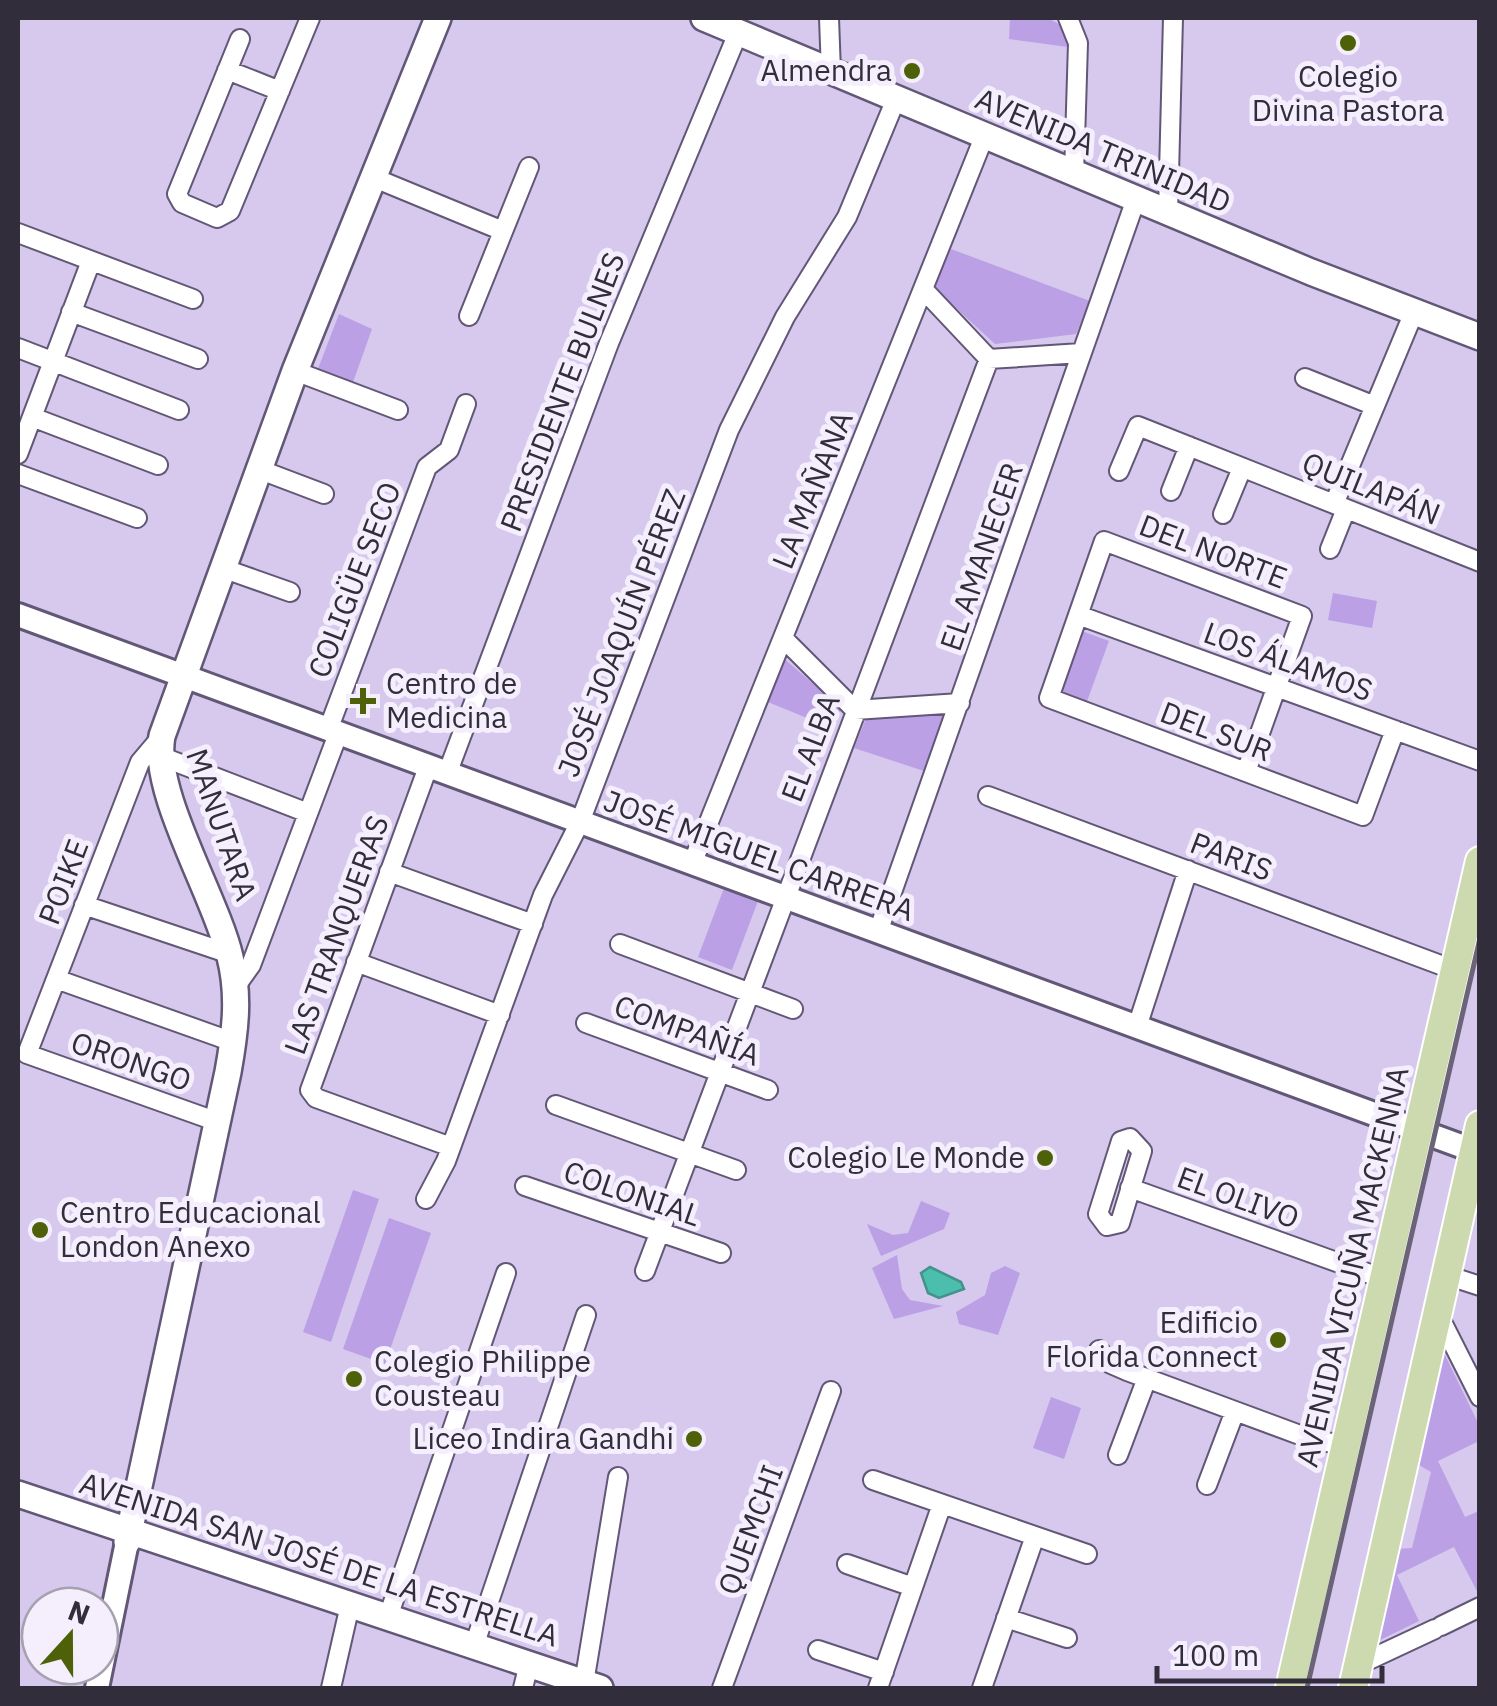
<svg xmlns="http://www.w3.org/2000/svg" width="1497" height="1706" viewBox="0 0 1497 1706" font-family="'IBM Plex Sans',sans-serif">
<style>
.green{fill:#bba0e6}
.water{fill:#4bbead;stroke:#44928b;stroke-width:2.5}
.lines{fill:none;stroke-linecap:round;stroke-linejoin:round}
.minor-casing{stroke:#625776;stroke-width:22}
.tertiary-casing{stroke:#625776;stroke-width:28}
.secondary-casing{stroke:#625776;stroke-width:30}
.primary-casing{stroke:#fff;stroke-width:32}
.minor{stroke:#fff;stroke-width:18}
.tertiary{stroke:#fff;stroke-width:22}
.secondary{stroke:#fff;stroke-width:25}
.primary{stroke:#cdd9af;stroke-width:28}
.rail{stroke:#6b6479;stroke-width:5}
.poi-dot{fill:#4f6108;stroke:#f4eefd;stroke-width:4}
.labels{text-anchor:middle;stroke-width:10;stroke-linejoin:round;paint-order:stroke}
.poi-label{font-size:30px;fill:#322d3b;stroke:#f4eefd;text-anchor:end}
.street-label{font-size:30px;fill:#322d3b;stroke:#f4eefd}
</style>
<rect width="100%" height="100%" fill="#d6c9ed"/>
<path class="green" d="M1010,18H1048L1064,27L1068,47L1009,39Z
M951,249L1090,301L1076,334L995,344L933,287Z
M339,314L372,329L352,385L316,374Z
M1333,593L1377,601L1372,628L1328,620Z
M1079,630L1109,641L1086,704L1056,693Z
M780,655L841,708L834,729L763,700Z
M949,714L927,772L854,748L867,716Z
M724,888L758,901L732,970L698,957Z
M353,1190L379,1199L331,1342L303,1332Z
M921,1201L950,1213L944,1229L881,1256L867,1224L893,1235L908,1233Z
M389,1218L431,1233L385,1364L343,1349Z
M897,1255L902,1289L910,1300L943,1306L894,1319L872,1268Z
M1005,1266L1020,1273L998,1335L959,1324L956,1312L985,1295L991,1273Z
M1444,1353L1479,1425V1441L1438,1461L1465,1517L1479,1511V1595L1454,1547L1397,1575L1419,1621L1376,1642L1398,1549L1412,1548L1431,1472L1417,1464Z
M1051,1397L1081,1408L1064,1459L1033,1448Z"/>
<path class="water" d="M930,1267L961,1282L964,1289L939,1298L928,1293L921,1273Z"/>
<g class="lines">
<g class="minor-casing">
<path id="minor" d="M829,18L831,72
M1068,18L1078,43L1074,174
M240,39L177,194L182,203L217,218L230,211L310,18
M227,70L280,91
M372,177L503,231
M1168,213L1173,18
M18,233L193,299
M923,289L989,359L1081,353
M71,312L198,359
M469,316L529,167
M18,348L179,410
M295,371L398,410
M1305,378L1375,406
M32,417L158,465
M18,454L91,261
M258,469L324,494
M1119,471L1138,426L1480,562
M18,474L137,518
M1171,491L1189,446
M1334,504L1414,312
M1223,514L1242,468
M1330,549L1346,509
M222,568L290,592
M1078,615L1480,761
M783,638L855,710L960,703
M328,730L427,467L449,450L466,404
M162,736L140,762L27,1054L218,1122
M160,756L308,813
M428,767L310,1090L316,1098L451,1147
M1246,772L1302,616L1104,541L1049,698L1363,816L1395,730
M447,774L609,343L738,33
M988,796L1454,970
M692,864L984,137
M389,872L533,924
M84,905L230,954
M878,932L1136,199
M620,944L793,1009
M356,962L500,1015
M56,979L233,1042
M236,986L251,965L338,734
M586,1023L768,1090
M1137,1027L1188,870
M556,1105L736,1170
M1130,1138L1142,1151L1120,1223L1107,1226L1098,1214L1121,1141Z
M525,1186L721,1253
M1130,1188L1384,1279
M426,1199L446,1161L543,895L580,822L729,430L785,317L847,217L896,99
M645,1271L989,359
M1446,1275L1480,1286
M1438,1314L1480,1397
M1099,1350L1111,1364L1127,1371L1308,1438L1346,1446
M1118,1455L1147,1378
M873,1480L1087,1554
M1207,1485L1235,1411
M847,1564L913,1587
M388,1617L506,1273
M1006,1618L1067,1638
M1441,1626L1480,1607
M474,1646L586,1315
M818,1650L884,1672
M1358,1665L1435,1629
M584,1683L618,1477
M331,1688L350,1605
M523,1688L529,1664
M722,1688L831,1391
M878,1688L942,1504
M982,1688L1035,1536"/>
</g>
<g class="tertiary-casing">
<path id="tertiary" d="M18,615L1480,1153
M97,1688L127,1542"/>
</g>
<g class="secondary-casing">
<path id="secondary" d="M704,18L1311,272L1480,337
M18,1494L600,1688
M127,1542L228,1072C235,1033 240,996 230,957C216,897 151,792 162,736L295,371L438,18"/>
</g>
<g class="primary-casing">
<path id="primary" d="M1290,1688L1480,861
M1353,1688L1480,1125"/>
</g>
<use href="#minor" class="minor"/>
<use href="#tertiary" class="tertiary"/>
<use href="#secondary" class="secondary"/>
<use href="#primary" class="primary"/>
<path class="rail" d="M1307,1688L1480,938"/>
</g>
<g class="poi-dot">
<circle cx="1348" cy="43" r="10"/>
<circle cx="912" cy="71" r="10"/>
<path d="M358 686h10v10h10v10h-10v10h-10v-10h-10v-10h10z"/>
<circle cx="1045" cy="1158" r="10"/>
<circle cx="40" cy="1230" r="10"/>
<circle cx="1278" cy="1340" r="10"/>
<circle cx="354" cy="1379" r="10"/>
<circle cx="694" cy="1439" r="10"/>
</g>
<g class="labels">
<g class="poi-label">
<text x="892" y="81">Almendra</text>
<text x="1348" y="87" text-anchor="middle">Colegio<tspan x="1348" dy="34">Divina Pastora</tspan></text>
<text x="386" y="694" text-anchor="start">Centro de<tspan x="386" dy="34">Medicina</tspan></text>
<text x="1025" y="1168">Colegio Le Monde</text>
<text x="60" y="1223" text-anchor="start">Centro Educacional<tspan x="60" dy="34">London Anexo</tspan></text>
<text x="1258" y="1333">Edificio<tspan x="1258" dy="34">Florida Connect</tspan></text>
<text x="374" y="1372" text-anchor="start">Colegio Philippe<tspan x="374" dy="34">Cousteau</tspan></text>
<text x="674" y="1449">Liceo Indira Gandhi</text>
</g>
<g class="street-label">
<text transform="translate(1103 151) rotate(23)" y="10">AVENIDA TRINIDAD</text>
<text transform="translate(563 392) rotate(-69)" y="10">PRESIDENTE BULNES</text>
<text transform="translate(1371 489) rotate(22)" y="10">QUILAPÁN</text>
<text transform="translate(813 490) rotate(-68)" y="10">LA MAÑANA</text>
<text transform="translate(1213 552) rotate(21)" y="10">DEL NORTE</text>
<text transform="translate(982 557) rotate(-71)" y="10">EL AMANECER</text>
<text transform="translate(355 580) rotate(-69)" y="10">COLIGÜE SECO</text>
<text transform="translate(622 633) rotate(-69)" y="10">JOSÉ JOAQUÍN PÉREZ</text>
<text transform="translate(1288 662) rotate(20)" y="10">LOS ÁLAMOS</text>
<text transform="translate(1216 732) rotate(21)" y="10">DEL SUR</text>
<text transform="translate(811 748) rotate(-69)" y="10">EL ALBA</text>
<text transform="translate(221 825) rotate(71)" y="10">MANUTARA</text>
<text transform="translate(759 856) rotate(20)" y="10">JOSÉ MIGUEL CARRERA</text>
<text transform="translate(1231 857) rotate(21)" y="10">PARIS</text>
<text transform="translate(64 882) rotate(-69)" y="10">POIKE</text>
<text transform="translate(337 935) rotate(-70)" y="10">LAS TRANQUERAS</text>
<text transform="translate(687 1031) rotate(20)" y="10">COMPAÑÍA</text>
<text transform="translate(131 1062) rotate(19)" y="10">ORONGO</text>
<text transform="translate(632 1194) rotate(19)" y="10">COLONIAL</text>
<text transform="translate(1238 1198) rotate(20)" y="10">EL OLIVO</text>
<text transform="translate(1353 1267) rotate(-77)" y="10">AVENIDA VICUÑA MACKENNA</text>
<text transform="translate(751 1530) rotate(-70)" y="10">QUEMCHI</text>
<text transform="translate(319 1560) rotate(18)" y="10">AVENIDA SAN JOSÉ DE LA ESTRELLA</text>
</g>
</g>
<rect width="1497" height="1706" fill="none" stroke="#322d3b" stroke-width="40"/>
<g transform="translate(70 1636) rotate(21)"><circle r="48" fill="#f4eefd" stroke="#a6a1af" stroke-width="2.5"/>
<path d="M0-8L18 38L0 25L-18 38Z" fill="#4f6108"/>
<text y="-15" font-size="28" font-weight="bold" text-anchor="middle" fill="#322d3b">N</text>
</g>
<path d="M1157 1666v15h225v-15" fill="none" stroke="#322d3b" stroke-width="5"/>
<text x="1172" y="1666" font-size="30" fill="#322d3b" stroke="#f4eefd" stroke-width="8" paint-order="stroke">100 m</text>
</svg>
